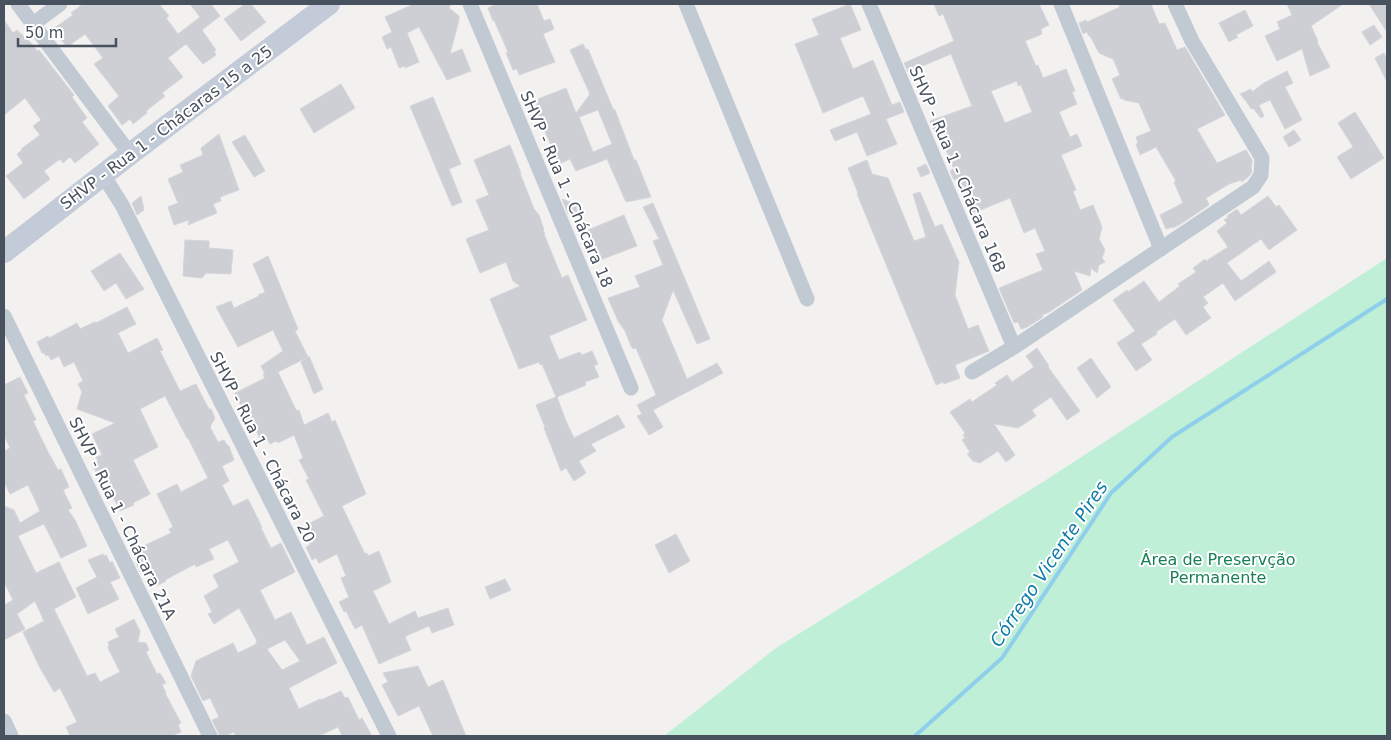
<svg xmlns="http://www.w3.org/2000/svg" width="1391" height="740" viewBox="0 0 1391 740" font-family="'DejaVu Sans',sans-serif">
<style>
.green{fill:#c0efd7}
.lines{fill:none;stroke-linecap:round;stroke-linejoin:round}
.stream{stroke:#8ecfeb;stroke-width:4}
.building{fill:#cdcfd5;stroke:#d4d6db;fill-rule:evenodd}
.street{stroke:#c1c9d2;stroke-width:15}
.secondary{stroke:#c3cbd8;stroke-width:22}
.labels{text-anchor:middle;stroke-width:4;stroke-linejoin:round;paint-order:stroke}
.street-label{font-size:16px;fill:#48515e;stroke:#fff}
.park-label{font-size:16px;fill:#197f56;stroke:#fff}
.water-label{font-size:18px;font-style:italic;fill:#0e7aaa;stroke:#fff}
</style>
<rect width="100%" height="100%" fill="#f3f0f0"/>
<path class="green" d="M1387,258V736H664L776,648L1046,480Z"/>
<g class="lines">
<path class="stream" d="M915,736L1002,658L1111,493L1172,437L1387,299"/>
</g>
<path class="building" d="M83,4H159L169,16L166,18L178,34L200,17L190,4H211L220,16L202,30L216,50L214,51L216,55L203,64L186,44L168,58L183,77L162,93L165,96L146,111L147,113L133,124L130,119L122,125L108,106L119,96L94,64L103,58L85,34L67,47L53,29L73,15L71,13Z
M245,4H251L266,22L241,41L224,19Z
M414,4H451L449,8L459,16V20L450,54L462,49L471,71L447,80L419,27L407,33L419,62L405,68V66L399,68L391,47L387,49L382,37L392,32L385,17Z
M497,4H537L544,21L550,19L554,29L543,34L555,62L519,75L517,69L513,70L506,53L508,52L494,20L493,21L488,8Z
M850,4L861,30L840,38L853,69L873,60L892,105L900,102L904,112L886,119L897,144L867,156L857,132L835,141L830,130L871,114L863,96L823,113L795,44L819,35L812,19Z
M934,4H1039L1049,25L1041,29L1042,34L1025,41L1036,66L1038,65L1043,78L1066,69L1075,91L1072,92L1077,104L1059,112L1070,137L1077,134L1082,146L1061,155L1076,190L1073,191L1080,210L1093,205L1102,227L1099,239L1105,250L1102,258L1105,262L1099,265L1097,273L1091,268L1090,276L1074,271L1082,290L1049,312L1042,315L1043,317L1027,327L1021,329L1018,322L1014,323L999,288L1043,270L1036,254L1045,251L1035,228L1024,233L1010,198L973,213L959,178L954,180L950,171L954,169L947,152L939,141L930,121L972,106L951,54L908,72L904,63L954,41L943,14L939,16ZM1017,81L1018,86L1021,85L1032,112L1005,123L991,91Z
M1119,4H1151L1159,24L1165,23L1177,50L1185,47L1225,115L1197,129L1217,163L1246,150L1252,160V165L1251,166L1252,172L1248,177L1242,182L1241,180L1229,184L1206,198L1209,205L1179,225L1172,228V227L1166,229L1160,215L1183,203L1174,182L1176,181L1156,147L1140,155L1136,144L1138,143L1136,137L1151,131L1139,103L1124,100L1123,98L1121,99L1112,79L1120,75L1113,59L1099,53L1090,36H1089L1087,32L1083,34L1079,23L1086,20L1087,22L1120,7Z
M1287,4H1343L1311,26L1318,41L1317,42L1330,67L1310,76L1302,49L1277,61L1265,36L1280,29L1277,22L1292,15Z
M1369,4H1387V32Z
M1245,10L1253,26L1236,35L1238,37L1229,42L1219,23Z
M4,20L13,33L17,30L30,42L37,51L39,50L74,95L72,97L87,118L82,122L99,144L75,163L70,157L63,163L60,159L44,171L50,179L24,199L6,176L23,163L17,154L22,150L21,149L40,135L33,126L41,120L25,98L4,115Z
M1374,25L1382,37L1370,45L1362,32Z
M583,44L586,50L588,49L613,109L615,110L634,160H636L651,197L626,202L607,159L576,171L570,159L559,164L554,153L550,152L552,147L535,110L538,108L536,103L539,102L538,99L566,88L576,113L590,94L570,50ZM598,110L612,144L593,152L579,117Z
M1384,53L1387,59V82L1375,58Z
M1287,71L1293,83L1285,87L1302,120L1285,129L1270,100L1259,105L1264,116L1261,118L1253,108L1251,109L1246,101L1240,94L1251,89L1252,92L1264,83Z
M341,84L355,108L314,133L300,109Z
M433,97L461,164L449,169L462,202L452,206L410,106Z
M1355,112L1384,158L1351,179L1337,157L1353,147L1338,123Z
M1294,130L1301,140L1289,147L1283,137Z
M219,134L239,190L220,197L221,201L213,204L217,213L188,225L189,220L174,225L168,207L178,203L168,179L183,172L180,165L203,155L201,148Z
M245,135L265,171L254,177L232,142Z
M510,145L521,173H520L534,209L539,215L544,230H543L545,234H544L562,278L568,275L587,320L549,336L559,360L580,352L582,355L592,351L598,364L594,366L599,377L585,382L586,385L557,397L566,421L574,438L618,415L625,427L591,444L596,451L579,461L586,473L574,481L566,468L561,471L544,428L545,427L536,405L556,397L542,364L540,365L539,362L519,369L490,299L520,286L513,281L506,262L480,273L466,239L489,230L476,200L489,195L474,160Z
M867,160L872,174L888,178L914,241L926,237L913,194L920,192L935,227L942,224L959,262L955,295L968,329L978,325L989,351L955,365L960,378L944,384L943,382L936,385L857,194L858,193L848,168Z
M926,164L930,173L921,177L917,168Z
M141,196L144,210L137,215L132,203Z
M1268,196L1276,207L1279,205L1297,230L1269,250L1261,239L1227,263L1241,281L1269,261L1276,272L1235,301L1223,283L1203,297L1208,303L1203,307L1211,318L1186,335L1175,319L1156,332L1157,334L1141,344L1152,360L1136,371L1117,343L1135,331L1113,300L1127,290L1128,292L1144,281L1159,302L1180,286L1178,284L1196,272L1193,268L1205,259L1206,261L1228,247L1217,231L1227,223L1224,220L1228,217L1227,216L1237,209L1241,215Z
M562,199L575,204L578,212L568,214Z
M653,203L710,339L697,344L673,290L662,320L687,379L717,363L723,373L653,410L663,427L649,435L637,416L642,414L637,405L656,395L636,348L633,349L631,346L625,331L618,321L608,298L640,287L635,276L663,265L653,241L659,239L643,207Z
M624,215L637,246L600,260L588,230Z
M185,240L209,241V248L233,250L231,274L206,273L202,278L183,276Z
M120,253L144,289L126,299L116,283L104,291L91,271Z
M268,256L298,329L295,331L308,357L278,372L295,408L297,411L299,410L304,425L328,413L332,422L335,420L366,494L342,506L365,554L367,553L368,556L379,551L391,582L373,591L389,624L415,611L418,618L448,608L454,625L432,633L429,626L408,635L405,637L411,650L379,664L362,625L355,629L346,611L344,612L339,602L349,597L341,578L346,576L337,554L319,563L316,558L312,560L306,547L310,545L309,540L313,538L308,529L310,528L308,524L324,516L306,480L309,479L299,460L303,458L294,435L278,443L276,441L270,444L268,440L262,443L252,422L246,421L242,412L243,410L235,393L265,378L263,375L265,374L261,366L283,351L273,330L238,347L216,307L231,301L234,308L259,296L258,295L265,292L253,264Z
M127,307L136,324L118,333L128,353L157,338L163,350L160,351L180,391L196,384L203,398L209,409H211L215,418L210,427L218,442L224,440L227,445L229,446L234,460L222,466L229,481L222,485L233,506L248,499L262,527L261,528L271,548L281,543L295,572L260,590L275,620L291,612L307,645L324,637L337,663L289,688L299,709L320,699L321,700L341,691L345,698L348,697L359,720L362,718L372,736H342L338,727L319,736H235L234,732L226,736H220L212,720L219,717L210,698L203,701L191,676L196,661L204,657L233,643L238,653L256,644V642L257,641L239,608L214,624L208,614L212,612L204,596L219,587L213,575L239,562L228,540L209,549L214,559L196,567L195,564L165,580L166,581L156,586L147,566L140,572L135,561L142,559L137,549L171,533L169,529L173,527L157,494L177,484L181,492L208,478L188,438H187L165,396L140,409L158,447L133,460L150,494L133,503L134,505L120,511L100,471L96,472L92,464L98,461L96,457L102,455L92,434L115,423L77,409L82,392L78,384L83,381L74,362L64,367L59,356L51,360L48,355L46,356L44,353H42L37,342L48,336L49,338L77,323L80,329L95,322L96,323ZM285,640L300,661L282,670L267,649Z
M1037,348L1049,366L1048,367L1080,411L1067,420L1051,397L1032,410L1036,416L1018,428L994,424L1015,455L1006,462L998,451L980,463L973,461L967,454L970,452L962,440L965,438L963,435L965,433L950,412L970,399L972,402L997,385L995,383L1007,375L1012,382L1034,367L1026,356Z
M309,356L323,389L314,394L301,362Z
M1091,358L1111,387L1097,398L1077,368Z
M20,377L28,393L24,395L36,420L33,421L48,452L58,470L61,469L69,487L63,490L72,508L68,510L75,520L87,546L61,558L44,524L18,536L36,573L59,562L76,597L54,609L87,676L95,673L100,682L120,672L108,648L109,645L108,642L119,637L115,629L134,619L140,631L138,642L146,643L149,650L146,652L157,674L160,673L166,683L162,685L166,693H165L181,723L178,725L181,732L171,736H70L66,727L77,722L60,688L54,692L40,668L23,632L44,621L35,601L17,614L25,629L4,640V605L13,600L4,582V506L14,510L20,523L40,511L28,485L10,494L4,482V451L10,448L4,435V385Z
M676,534L690,561L669,573L655,545Z
M103,554L104,556L106,555L110,563L112,561L120,578L110,582L119,599L88,614L76,588L97,577L88,560Z
M505,579L511,590L490,599L485,587Z
M418,666L428,687L443,680L466,736H433L419,706L398,716L382,685L388,682L383,673Z"/>
<g class="lines">
<path class="street" d="M18,4L130,154
M470,4L631,388
M686,4L807,299
M869,4L1014,347
M1061,4L1161,249
M33,24L60,4
M103,175L122,205L389,736
M4,316L210,736
M972,372L1014,347L1253,187L1261,175L1262,158L1192,41L1175,4
M4,721L11,736"/>
<path class="secondary" d="M4,252L130,154L329,4"/>
</g>
<g class="labels">
<g class="street-label">
<text transform="translate(166 127) rotate(-37)" y="6">SHVP - Rua 1 - Chácaras 15 a 25</text>
<text transform="translate(958 169) rotate(67)" y="6">SHVP - Rua 1 - Chácara 16B</text>
<text transform="translate(567 189) rotate(67)" y="6">SHVP - Rua 1 - Chácara 18</text>
<text transform="translate(263 447) rotate(63)" y="6">SHVP - Rua 1 - Chácara 20</text>
<text transform="translate(123 518) rotate(64)" y="6">SHVP - Rua 1 - Chácara 21A</text>
</g>
<g class="park-label">
<text x="1218" y="565">Área de Preservção<tspan x="1218" dy="18">Permanente</tspan></text>
</g>
<g class="water-label">
<text transform="translate(1049 564) rotate(-56)" y="6">Córrego Vicente Pires</text>
</g>
</g>
<rect width="1391" height="740" fill="none" stroke="#48515e" stroke-width="10"/>
<path d="M18 38v8h98v-8" fill="none" stroke="#48515e" stroke-width="2.5"/>
<text x="25" y="38" font-size="15" fill="#48515e" stroke="#ffffff" stroke-width="4" paint-order="stroke">50 m</text>
</svg>
